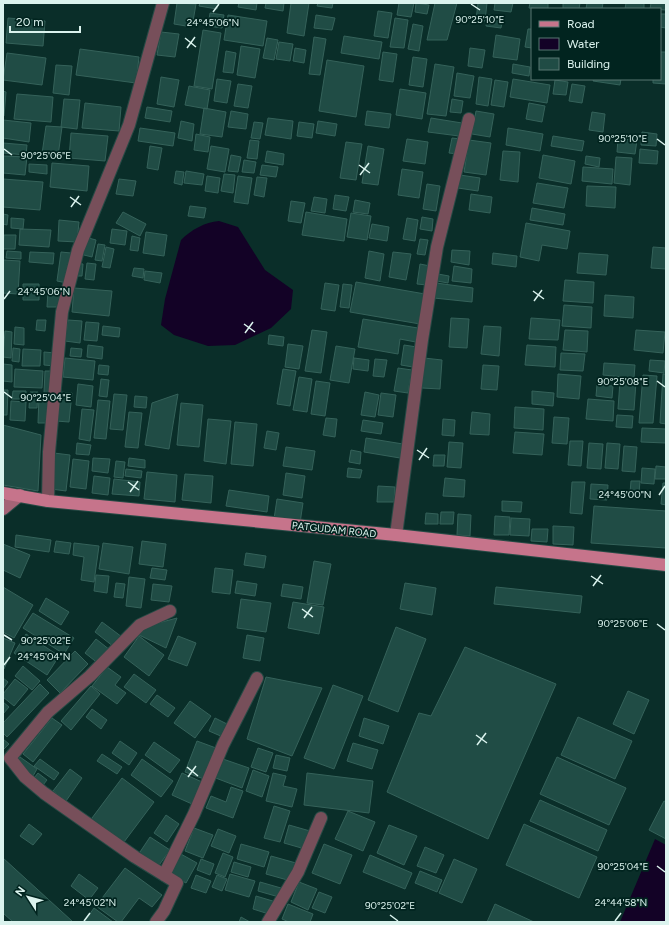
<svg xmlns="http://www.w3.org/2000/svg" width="669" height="925" viewBox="0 0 669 925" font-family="Figtree,sans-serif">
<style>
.water{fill:#130226}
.building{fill:#204c45;stroke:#35625a}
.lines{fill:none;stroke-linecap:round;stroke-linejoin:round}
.street-casing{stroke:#274a45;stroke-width:14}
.secondary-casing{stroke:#274a45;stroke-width:14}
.primary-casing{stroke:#274a45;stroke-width:14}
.street{stroke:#774f5a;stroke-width:12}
.secondary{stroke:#a46476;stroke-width:12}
.primary{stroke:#c6748b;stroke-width:12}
.ticks{fill:none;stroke:#dbf3ee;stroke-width:1.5}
.labels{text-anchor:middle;stroke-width:3.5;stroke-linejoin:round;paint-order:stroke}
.street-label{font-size:10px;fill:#dbf3ee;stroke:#01241f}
.ticks-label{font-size:10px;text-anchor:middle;fill:#dbf3ee;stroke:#01241f;stroke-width:3.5;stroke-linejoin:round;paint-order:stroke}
</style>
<rect width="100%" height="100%" fill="#0a2e29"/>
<path class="water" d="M219,221L238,227L265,270L293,290L291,309L271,328L235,345L208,346L174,335L161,325L165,299L181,240C191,230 205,222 219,221Z
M655,839L666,845V922H620Z"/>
<path class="building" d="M177,3L196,4L192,27L174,24Z
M200,3H218L217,9L199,6Z
M239,3H257L256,10L238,7Z
M266,3H284L283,11L265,8Z
M291,3H309L304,36L287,33Z
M318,3H333L332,8L317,6Z
M399,3H414L411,17L397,15Z
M416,3L429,5L427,14L415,12Z
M435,3H457L447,40H427Z
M478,3H487L485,21L476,20Z
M495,3H513L511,12L494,10Z
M530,3H548V9L529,8Z
M563,3H580L579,9H563Z
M587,3H603L602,9H586Z
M626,3H644V9H625Z
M651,3H666V10L650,9Z
M378,11L392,13L388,38L374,36Z
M210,13L224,15L222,28L208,26Z
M660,14H666V28L660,27Z
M228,15L267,21L263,46L224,40Z
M316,15L335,18L332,30L314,28Z
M488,15L503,17L501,28L486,26Z
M8,18L45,21L43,46L6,43Z
M395,18L408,20L404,48L390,47Z
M413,24L423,26L419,51L408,49Z
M528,29H532V48L525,47Z
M203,30L221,33L212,89L194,86Z
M161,32L179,34L175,57L157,55Z
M496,35L520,39L517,60L493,57Z
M344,36L382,42L379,59L341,53Z
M314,37L326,39L320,75L309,74Z
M267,38L278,40L274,60L263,58Z
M279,42L293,44L290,61L276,59Z
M241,46L260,49L255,78L237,75Z
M295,48L306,50L304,63L293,61Z
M470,48L485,50L482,68L468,66Z
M80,49L139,57L136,83L76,75Z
M226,51L236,53L233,73L223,72Z
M383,52L397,54L393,82L379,80Z
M660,52H666V84L653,83V79H660Z
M7,53L46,58L42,85L3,80Z
M413,57L427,59L423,87L409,85Z
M327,60L364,66L356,117L319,111Z
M435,64L454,67L446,116L427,114Z
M513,64L530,67L529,76L512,73Z
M56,65L72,66L69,95L53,93Z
M457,73L474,76L470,98L454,96Z
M161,77L179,80L174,107L157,104Z
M479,77L492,79L488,106L476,104Z
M217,79L231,81L227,103L214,101Z
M513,79L550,85L547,103L510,97Z
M594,79H621L620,85L593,81Z
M495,80L508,82L504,107L491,105Z
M555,80L568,82L566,95L553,94Z
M238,84L252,86L248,108L234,106Z
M572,84L585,86L582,103L569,101Z
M189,86L210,90L207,109L185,105Z
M400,89L426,93L422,119L396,115Z
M3,91L6,92L4,116H3Z
M17,94L53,97L51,122L14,119Z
M64,99L80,100L77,129L61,127Z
M452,99L463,101L461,113L450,112Z
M85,103L121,107L119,131L82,128Z
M529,103L545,106L542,122L526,119Z
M147,107L172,111L170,122L145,118Z
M204,108L226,112L222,137L200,134Z
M231,111L248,114L246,129L228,127Z
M367,111L391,114L389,128L365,125Z
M476,111L494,114L490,137L472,134Z
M592,112L605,114L603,132L589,130Z
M268,118L293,121L291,139L265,135Z
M431,118L462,123L459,136L428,132Z
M3,120L31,123L29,142L3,138Z
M181,121L194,124L192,141L178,138Z
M318,121L337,124L335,136L316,133Z
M254,122L263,123L260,139L251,138Z
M299,122L314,124L312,138L297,136Z
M46,126L62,127L58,156L42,154Z
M140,128L175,133L173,146L138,141Z
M508,128L543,134L540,151L506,145Z
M642,132L657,134L656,146L641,145Z
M71,133L108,136L105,161L69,158Z
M196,134L210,137L208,152L194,150Z
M553,136L584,141L582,151L551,146Z
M452,138L461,139L458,154L449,153Z
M407,139L428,142L425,164L403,161Z
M618,139L637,140L635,154L617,152Z
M250,140L259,141L257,159L247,158Z
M469,140L491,143L486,175L464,172Z
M346,142L362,144L356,180L340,178Z
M3,143L27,145L26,155L3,153Z
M150,146L162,148L158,170L147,168Z
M211,146L229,149L225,172L207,169Z
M368,146L384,149L378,185L362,183Z
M640,149L658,151L657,164L639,163Z
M267,151L284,154L283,165L265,162Z
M503,151L520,152L518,182L500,180Z
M231,155L241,157L238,172L228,171Z
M543,155L575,161L571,184L539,178Z
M3,156L27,157L25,175L3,173Z
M586,156L600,158L599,167L585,164Z
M616,157L632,158L630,185L614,183Z
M244,160L256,162L254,173L242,172Z
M52,163L89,166L87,191L50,187Z
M29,164L47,165V174L29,172Z
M262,165L278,167L276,177L260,175Z
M583,167L613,169L612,184L582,181Z
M402,169L423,172L419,198L398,195Z
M176,171L184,172L182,185L174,183Z
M186,171L204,174L202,185L184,183Z
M224,174L235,175L233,193L221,191Z
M460,175L480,178L478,191L458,188Z
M207,176L220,178L218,193L205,191Z
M238,176L252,178L248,204L234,202Z
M257,177L267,178L264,197L254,195Z
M3,179L43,182L40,210L3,207Z
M119,179L136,181L133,196L116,194Z
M537,183L568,188L564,208L533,203Z
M427,184L440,186L436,211L423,209Z
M587,186L616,187L615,208L586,206Z
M471,194L492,197L490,213L469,210Z
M335,195L349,197L346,211L333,209Z
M314,197L327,199L325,213L311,211Z
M355,200L370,203L368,214L353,212Z
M291,201L305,203L301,223L288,221Z
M190,206L206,208L204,218L188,216Z
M532,208L565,214L563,225L530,220Z
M123,212L146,224L140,236L116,223Z
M306,212L347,219L344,241L302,235Z
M351,213L371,216L367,240L347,237Z
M3,214L8,215L7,225L3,224Z
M422,217L433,219L432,231L420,229Z
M11,218L24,219L23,229L11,228Z
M407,218L418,220L415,241L403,239Z
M59,220L79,222L77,242L58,241Z
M526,223L570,231L567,249L542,245L539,261L520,257Z
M372,224L389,227L387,241L369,238Z
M20,229L51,230L49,247L19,245Z
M112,229L127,231L125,245L110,243Z
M146,232L167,235L164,256L143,253Z
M4,235H16L15,249H3Z
M132,236L140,238L138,251L130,250Z
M85,237L96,240L92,257L80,254Z
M420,239L428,240L425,255L417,254Z
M98,244L105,245L102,261L95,260Z
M106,247L114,249L110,268L102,267Z
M653,247L666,248V269L651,268Z
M452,250L470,251L469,265L451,262Z
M7,251L21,252V259L6,258Z
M369,251L384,254L380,281L365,278Z
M30,252L54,253L53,264L29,262Z
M61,252L71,253L67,283L57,281Z
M393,252L411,254L406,280L389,277Z
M493,253L517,256L516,267L492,264Z
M579,253L608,255L606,275L577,273Z
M3,260L20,261L18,294L3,293Z
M75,263L83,264L82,276H73Z
M87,263L96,264L94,280L85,279Z
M420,264L430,266L427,285L417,284Z
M454,266L472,269L471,283L452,281Z
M134,268L144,269L143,278L132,276Z
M145,271L162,273L160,283L144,280Z
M438,274L449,276L448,283L437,281Z
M565,280L594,282L593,303L563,301Z
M356,282L425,294L420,324L350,312Z
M325,283L339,285L335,311L321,309Z
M436,283L473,288L472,302L434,298Z
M23,284H39V300H23Z
M343,284L352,285L349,308L340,307Z
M74,288L112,291L109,316L72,312Z
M48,290H60V307H47Z
M605,295L634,297L633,318L604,316Z
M564,305L592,307L591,328L562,326Z
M451,318L469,319L467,348L449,347Z
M531,318L560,320L558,340L529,339Z
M363,319L424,329L421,343L400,339L398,354L358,347Z
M37,320H46L45,331L36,330Z
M68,320L82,321L80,343L65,341Z
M86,322L99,323L97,341L84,340Z
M103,326L120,328L119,337L102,335Z
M484,326L501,327L499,356L481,354Z
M15,327L24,328V345L14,344Z
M312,330L327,332L321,373L305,371Z
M565,330L588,331L587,352L563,350Z
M636,330L665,332L663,353L634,350Z
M5,331L12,332L11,358L3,357Z
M269,335L284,337L283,346L268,344Z
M288,344L303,346L299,369L285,367Z
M88,345L103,347L102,359L87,357Z
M404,345L417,347L413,367L401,365Z
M527,345L556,347L555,367L525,365Z
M336,346L355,349L349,383L330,380Z
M13,348L20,349L19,362L12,361Z
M71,348L82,349L81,357L70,356Z
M23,349L41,350L40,366H22Z
M44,352L55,353V366L44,365Z
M561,353L585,354L583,371L560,370Z
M65,358L95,361L93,380L63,377Z
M354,358L369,360L368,371L353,369Z
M424,358L442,360L440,389L422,388Z
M375,359L387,360L384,377L373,376Z
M650,360L665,361L664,373L649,371Z
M604,363L635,365L634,378L603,375Z
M3,364L12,365V382L3,381Z
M99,365L109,366L108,375L98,374Z
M483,365L499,366L497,390L481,389Z
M398,368L412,370L408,393L394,391Z
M15,369L43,371L42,388L14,387Z
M283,369L296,371L290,406L277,404Z
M45,371H52L51,393H44Z
M558,374L581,376L579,399L557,397Z
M663,374H666V424L660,423Z
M643,375L657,376L653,423H639Z
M299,377L312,379L307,412L293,410Z
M101,379L109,380L107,397L99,396Z
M316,381L330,383L325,416L311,414Z
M620,381L636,382L634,410L618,409Z
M78,384L93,386L91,407L76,405Z
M597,385L613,386L612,398L596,396Z
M3,390H8L7,415H3Z
M13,391H26V399H12Z
M532,391L554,393L553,406L532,404Z
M30,392H38L37,408H29Z
M59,392L72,393L69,422L56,421Z
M365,392L379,395L375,417L361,415Z
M381,393L396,395L393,417L378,415Z
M114,394L127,395L123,430L110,429Z
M178,394L169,449L145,445L152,403Z
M39,396H50L48,423H38Z
M135,396L147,397L146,408L134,407Z
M588,399L614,401L613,421L586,419Z
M98,400L110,401L106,439L94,438Z
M11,401L26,402L25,421L10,420Z
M181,403L203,405L199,447L177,445Z
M515,407L544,409L543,430L514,428Z
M82,409L94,410L90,441L79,439Z
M129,412L142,413L138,448L125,447Z
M472,412L490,414L489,435L470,434Z
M617,415L633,416L632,428L616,427Z
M554,417L569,418L567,444L552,443Z
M326,418L337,419L335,437L323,435Z
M208,419L231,421L226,464L204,461Z
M443,419L455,420L454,436L442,435Z
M363,420L383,423L381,434L361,431Z
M235,422L257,424L253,466L231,464Z
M3,425L41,435L38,491L3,485Z
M642,428L666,429V443L641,442Z
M267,431L279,433L276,450L264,448Z
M515,432L544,434L542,455L513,453Z
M366,438L403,444L400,458L364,452Z
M570,441H583L581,466L568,465Z
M449,442L463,443L461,468L447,467Z
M77,443L91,445L89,455L76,454Z
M589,443L603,444L601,469L587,468Z
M607,443L620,444L618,469L605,468Z
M624,446L637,447L635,472L622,471Z
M286,447L315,451L312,470L283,466Z
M351,450L361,452L360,464L349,462Z
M54,453L70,455L66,491L51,489Z
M434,455H445L444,466H433Z
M93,458L110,459L108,473L92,471Z
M129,458L145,460V468L128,466Z
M73,459L89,461L86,489L70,487Z
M116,461L125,462L123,478L114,477Z
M656,466L666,467V479H655Z
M348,468L362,470L360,478L347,477Z
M642,468L655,469L654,484L641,483Z
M126,469L142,471L141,478L125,476Z
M147,472L177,475L175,502L144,499Z
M286,473L305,476L302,498L283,495Z
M185,474L213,476L211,503L182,500Z
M94,476L110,478L108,495L92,493Z
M445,478L465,480L464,497L443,496Z
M114,479L140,482L139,496L112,494Z
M631,481H640L639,493H630Z
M572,482H585L582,514L570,513Z
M663,483H666V505L661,504Z
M591,484L608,485L607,500L590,499Z
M378,486L395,487L394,502H377Z
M229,490L269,496L267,512L226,506Z
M277,499L303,503L300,523L274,519Z
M502,501L522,502L521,512L502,511Z
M594,506L666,511V548L591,543Z
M441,512H454L453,524H440Z
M426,513L438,514V524H425Z
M458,514L471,515L470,536L457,535Z
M495,516L510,517L509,535H494Z
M511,518L530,519L529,536L510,535Z
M553,526L574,527L573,545L553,544Z
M532,529H548L547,542L531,541Z
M16,535L51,540L49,552L15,547Z
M56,541L71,543L69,554L54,552Z
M142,541L166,544L163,567L139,564Z
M74,543L99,546L94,582L81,580L84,557L73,555Z
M103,543L133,547L129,574L99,569Z
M3,544L30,555L20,578L3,570Z
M246,553L266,556L264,568L244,565Z
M314,561L331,564L323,605L307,603Z
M152,568L167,570L165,580L150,578Z
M215,568L233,570L230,594L212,592Z
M96,575L109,576L107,593L94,591Z
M129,577L145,579L141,608L126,606Z
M237,581L257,584L255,596L235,593Z
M116,583L125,584L123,598L114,597Z
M405,583L436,588L432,615L400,609Z
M153,584L172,586L169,602L151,600Z
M283,584L303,587L301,599L281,596Z
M3,587L33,605L14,638L3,632Z
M496,587L582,596L580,613L494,604Z
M46,598L69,612L61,625L39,611Z
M241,599L271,603L266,632L237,628Z
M293,602L324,607L319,634L288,628Z
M33,613L74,638L64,654L23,628Z
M177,618L166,648L139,635L143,627Z
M102,622L122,637L114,647L95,632Z
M396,627L426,639L398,712L368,700Z
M26,634L59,656L47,675L14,653Z
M247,635L264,638L260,661L243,658Z
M139,636L164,655L149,676L124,657Z
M178,636L196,643L187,666L168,659Z
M3,638L15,643L4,669L3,668Z
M96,639L110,650L99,664L85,653Z
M465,647L556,684L488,839L387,792L419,713L431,716Z
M75,651L88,664L60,693L47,680Z
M23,666L40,681L32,690L15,676Z
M107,667L121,677L115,685L126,693L117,704L92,686Z
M134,674L156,690L146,703L124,687Z
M266,677L322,688L292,756L247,739Z
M3,678L8,682L3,689Z
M15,679L28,689L14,706L3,697V694Z
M40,684L49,693L7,737L3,733V723Z
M333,685L363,696L334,769L304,758Z
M91,686L100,694L71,730L61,721Z
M628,691L649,700L634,734L613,724Z
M157,695L175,708L168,717L150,704Z
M190,701L211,716L195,738L174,723Z
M3,702L9,707L3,714Z
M92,709L107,720L101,729L86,717Z
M578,717L632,741L615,779L561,755Z
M52,718L62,725L33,762L23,754Z
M215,718L229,725L223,737L209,731Z
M364,718L389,726L383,744L359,736Z
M3,739L9,744L3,750Z
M120,741L137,753L129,765L112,753Z
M197,741L216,748L204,779L185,772Z
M154,742L180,760L170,773L145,755Z
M353,743L378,750L372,769L347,761Z
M258,748L273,753L266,772L251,767Z
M102,754L122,767L117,774L97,761Z
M276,755L290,758L287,771L273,768Z
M20,757L37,769L33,776L15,764Z
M557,757L626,788L609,825L540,794Z
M220,758L249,768L242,788L213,777Z
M40,759L59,773L54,780L34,766Z
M142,759L173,781L161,797L131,775Z
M70,769L82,778L66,801L53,791Z
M253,770L269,776L262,797L246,791Z
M38,773L47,780L43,785L34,778Z
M182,773L202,782L192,804L172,795Z
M273,773L286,776L283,786L297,789L292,807L266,801Z
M307,773L373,781L369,813L304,805Z
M122,778L154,802L121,846L89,822Z
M231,787L243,791L233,818L206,808L211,796L226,802Z
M540,800L607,830L598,851L530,821Z
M664,801L666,802V839L649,830Z
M274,806L290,811L280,842L264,838Z
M348,811L375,822L363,851L335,839Z
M166,815L179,824L167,842L154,833Z
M29,824L42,834L33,845L20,836Z
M524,824L597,857L579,898L506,865Z
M289,825L310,831L305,849L284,843Z
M389,825L417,836L404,865L377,853Z
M194,828L213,835L203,858L185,851Z
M218,829L236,836L229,853L211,846Z
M150,837L170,850L157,868L138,855Z
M241,844L269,852L264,867L237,859Z
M324,844L352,855L340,884L312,873Z
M425,847L444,855L436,873L417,866Z
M179,853L197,863L186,883L168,873Z
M223,853L233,857L225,877L215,873Z
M370,855L412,873L405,889L363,872Z
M271,856L296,863L291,881L266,874Z
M3,858L72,921L71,922H13L3,913Z
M201,859L214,864L210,875L197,870Z
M454,859L477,869L462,903L439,893Z
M234,862L251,867L248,877L231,872Z
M125,868L162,895L152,907L139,898L121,922H118L96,906Z
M420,871L442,880L437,892L415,883Z
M79,874L98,888L89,900L71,886Z
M230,874L255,881L249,897L225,890Z
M196,875L211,881L206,893L191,888Z
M217,875L227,879L222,891L212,887Z
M260,882L281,888L279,897L258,891Z
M299,882L317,889L308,910L291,902Z
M319,892L332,897L325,913L312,908Z
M256,896L276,902L272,915L253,909Z
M288,904L313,914L310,922H289L282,919Z
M495,904L534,922H487Z
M94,908L113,922H84Z
M241,917L250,922H239Z"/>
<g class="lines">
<g class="street-casing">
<path id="street" d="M48,501L49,452L62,312L78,250L129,125L163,3
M396,535L422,340L437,247L469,119
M164,875L194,814L223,745L257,678
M156,922L164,911L177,883L135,857L44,793L25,777L10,758L48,712L90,676L140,625L170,611
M268,922L298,872L321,818"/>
</g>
<g class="secondary-casing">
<path id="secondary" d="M3,509L20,495"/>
</g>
<g class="primary-casing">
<path id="primary" d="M3,493L48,501L396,535L666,565"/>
</g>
<use href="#street" class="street"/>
<use href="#secondary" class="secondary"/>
<use href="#primary" class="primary"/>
</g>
<path class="ticks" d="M471,4L480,10M213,12L219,4M185,38L196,47M187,48L195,37M657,139L665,145M4,149L12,155M359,165L370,173M360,175L369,163M70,197L81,205M71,207L79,196M533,291L544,299M4,299L10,291M534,301L542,290M244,324L255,332M245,333L253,322M657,381L665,387M4,392L12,398M417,450L429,458M419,460L427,448M128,482L139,490M130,492L138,481M659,495L665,486M591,576L603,584M593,586L601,575M302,609L313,617M304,618L312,607M657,624L665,630M4,635L12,640M4,665L10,657M476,735L487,743M477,745L486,733M187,767L198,776M188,777L196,766M657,866L665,872M390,915L398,921M84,921L90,913M615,921L621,913"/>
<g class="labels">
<g class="street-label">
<text transform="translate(334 529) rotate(6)" y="4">PATGUDAM ROAD</text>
</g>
</g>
<g class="ticks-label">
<text x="480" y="23">90°25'10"E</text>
<text x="213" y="26">24°45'06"N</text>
<text x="623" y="142">90°25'10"E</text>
<text x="46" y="159">90°25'06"E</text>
<text x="44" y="295">24°45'06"N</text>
<text x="623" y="385">90°25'08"E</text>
<text x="46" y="401">90°25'04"E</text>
<text x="625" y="498">24°45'00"N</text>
<text x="623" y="627">90°25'06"E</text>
<text x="46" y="644">90°25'02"E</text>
<text x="44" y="660">24°45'04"N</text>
<text x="623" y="870">90°25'04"E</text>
<text x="90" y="906">24°45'02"N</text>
<text x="621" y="906">24°44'58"N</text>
<text x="390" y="909">90°25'02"E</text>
</g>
<rect width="669" height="925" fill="none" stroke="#dbf3ee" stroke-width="8"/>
<rect x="531" y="8" width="130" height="72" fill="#01241f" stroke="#587772"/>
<rect x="539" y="21" width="20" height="6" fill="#c6748b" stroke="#587772"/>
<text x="567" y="28" font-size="12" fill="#dbf3ee">Road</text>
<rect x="539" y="38" width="20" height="12" fill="#130226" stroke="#587772"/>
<text x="567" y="48" font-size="12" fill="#dbf3ee">Water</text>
<rect x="539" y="58" width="20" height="12" fill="#204c45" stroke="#587772"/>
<text x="567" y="68" font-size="12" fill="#dbf3ee">Building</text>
<g transform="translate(28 897) rotate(306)" stroke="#01241f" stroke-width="3" paint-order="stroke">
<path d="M0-3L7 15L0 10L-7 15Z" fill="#dbf3ee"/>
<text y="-6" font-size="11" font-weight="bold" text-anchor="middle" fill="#dbf3ee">N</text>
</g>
<path d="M10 26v6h70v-6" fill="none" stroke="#dbf3ee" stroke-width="2"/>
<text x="16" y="26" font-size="12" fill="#dbf3ee" stroke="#01241f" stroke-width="3" paint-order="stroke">20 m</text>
</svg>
